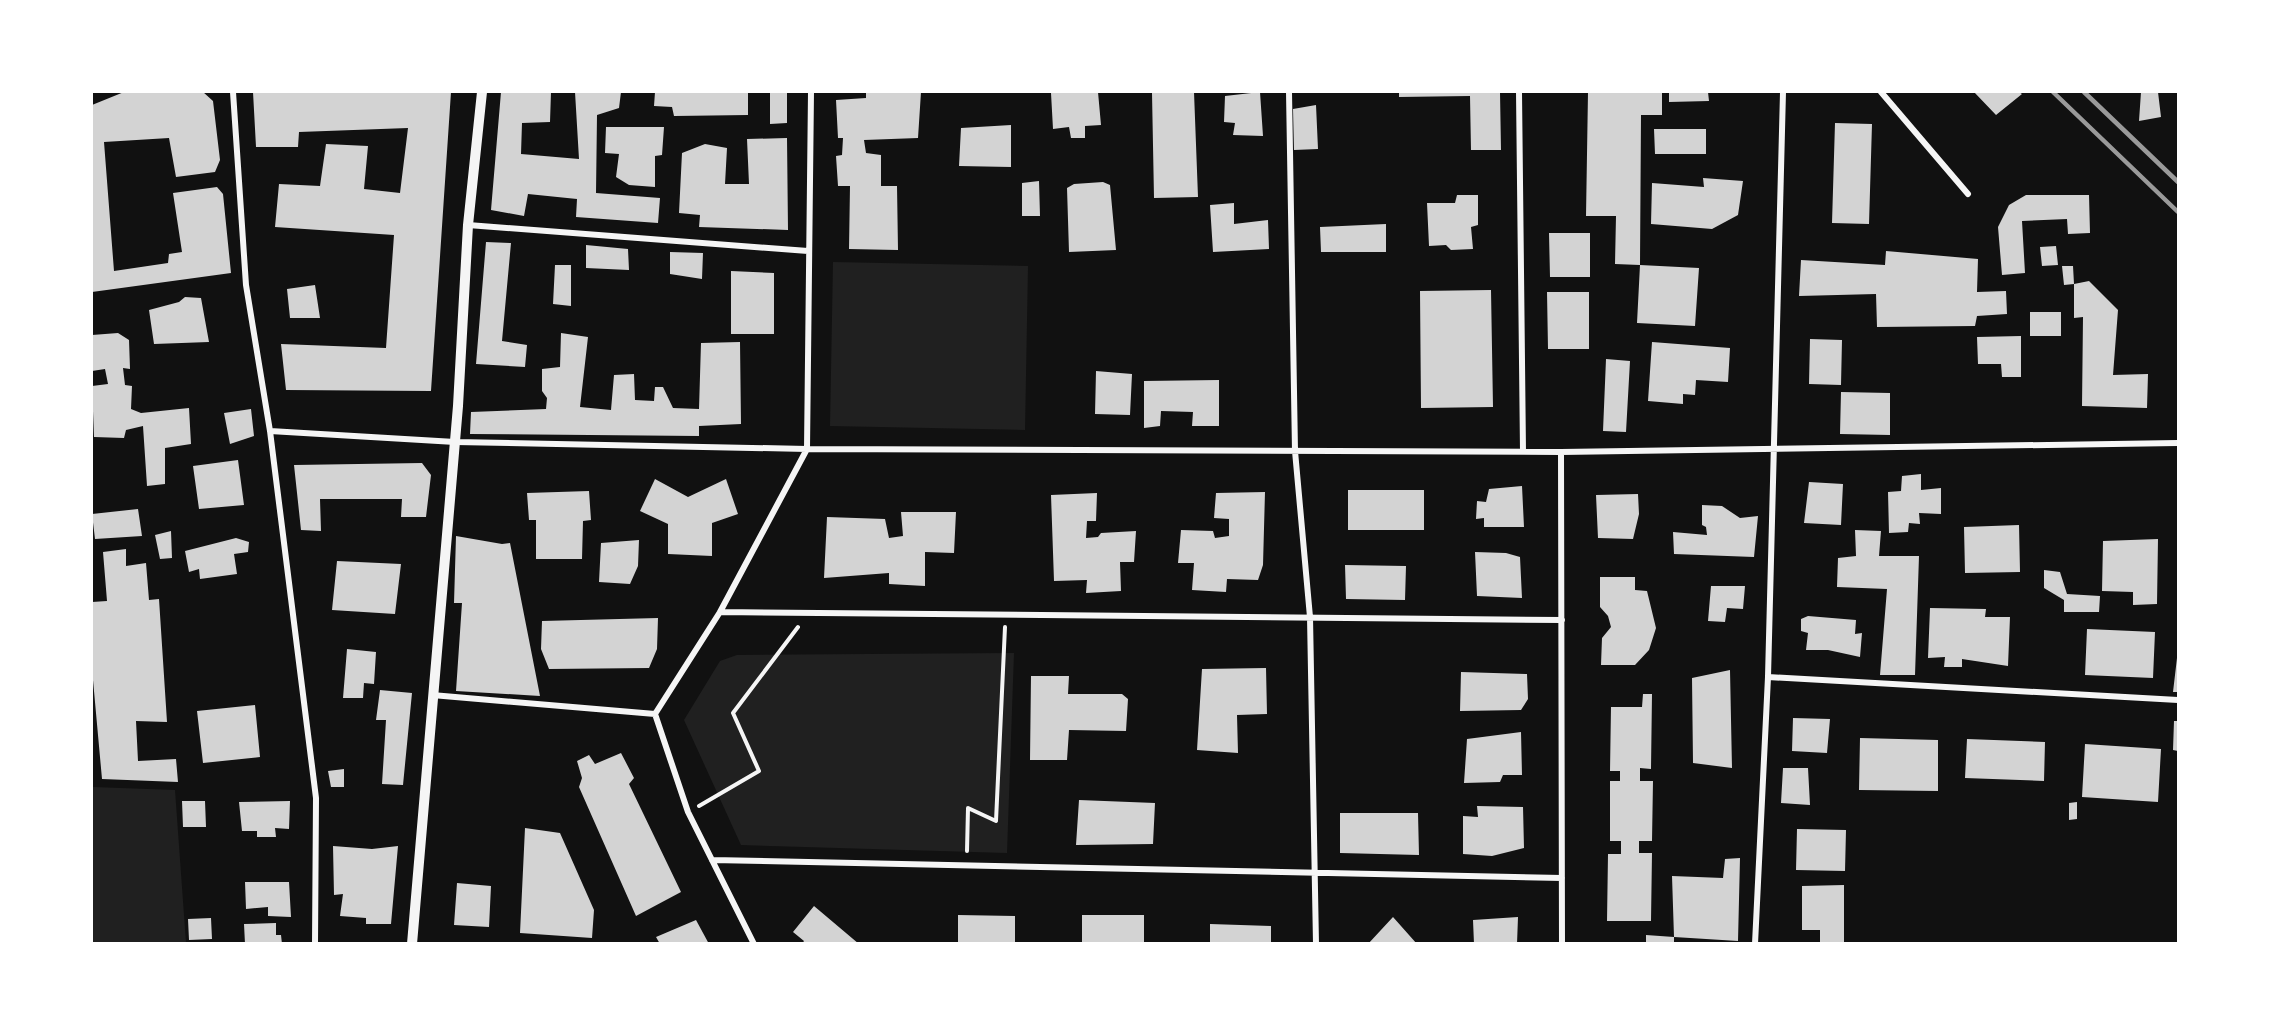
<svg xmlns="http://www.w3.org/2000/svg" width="2270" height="1035" viewBox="0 0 2270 1035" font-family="'Sofia Sans Condensed',sans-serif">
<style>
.green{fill:#202020}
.building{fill:#d3d3d3}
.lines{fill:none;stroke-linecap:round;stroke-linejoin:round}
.path{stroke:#f5f5f5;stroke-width:4}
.minor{stroke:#f5f5f5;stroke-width:6}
.tertiary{stroke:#f5f5f5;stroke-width:10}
.rail{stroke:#9a9a9a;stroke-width:4.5}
</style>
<rect width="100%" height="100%" fill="#111"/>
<path class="green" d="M833,262L1028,266L1025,430L830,426Z
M1014,653L1007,853L741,845L684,720L720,661L737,655Z
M92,779L93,787L175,790L186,943H92Z"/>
<path class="building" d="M124,92H203L213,101L220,160L215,172L176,177L169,138L104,142L114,271L168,263L169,254L182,252L173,193L217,187L223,194L231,273L92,292V105Z
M253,92H451L431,391L286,390L281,344L386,348L394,235L275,227L279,184L320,186L326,144L368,146L364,189L400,193L408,128L299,132L298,147H256Z
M501,92H551L550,122L522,123L521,154L579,159L575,92H621L619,108L597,115L596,193L660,198L658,223L576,217L577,199L528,194L524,216L491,210Z
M655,92H748V115L674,116L672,107L654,106Z
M770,92H787V123L770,124Z
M866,92H921L918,138L864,140L866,153L881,155V186H897L898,250L849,249L850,186H838L836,156L842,155L843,138H838L836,100L866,98Z
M1098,92L1101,125L1085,126V138H1071L1069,127L1053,129L1051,93Z
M1194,92L1198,197L1154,198L1152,93Z
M1260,92L1263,136L1233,135L1235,123L1224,122L1225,96Z
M1399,92H1500L1501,150H1471L1470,96L1399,97Z
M1588,92H1662V115H1641L1640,265L1615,264L1616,216H1586Z
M1669,92H1708L1709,101L1669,102Z
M1974,92H2019L2022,94L1996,115Z
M2141,92H2158L2161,117L2139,121Z
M1316,105L1318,149L1294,150L1293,109Z
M1835,123L1872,124L1869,224L1832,223Z
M1011,125V167L959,166L961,128Z
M606,127H664L662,155L655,156V187L629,185L616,177L619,154L605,153Z
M1654,129H1706V154H1655Z
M787,138L788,230L699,227L700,215L679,213L682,153L705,144L727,148L725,184H749L747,139Z
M1703,178L1743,181L1738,215L1712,229L1651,224L1652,183L1704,187Z
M1039,181L1040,216H1022V183Z
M1103,182L1110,185L1116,250L1069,252L1067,188L1074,184Z
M1457,195H1478V225L1471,227L1473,249L1451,250L1446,245L1429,246L1427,203H1455Z
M2026,195H2089L2090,233L2068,234L2067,219L2022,221L2025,273L2002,275L1998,227L2009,205Z
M1234,203V224L1268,220L1269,249L1213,252L1210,205Z
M1386,224V252H1321L1320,227Z
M1549,233H1590V277H1550Z
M486,242L511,243L502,341L527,345L525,367L476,364Z
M586,245L628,249L629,270L586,268Z
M2056,246L2058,265L2042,266L2040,247Z
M1886,251L1978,259L1977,292L2006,291L2007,314L1977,316L1975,326L1877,327L1876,294L1799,296L1801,260L1885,265Z
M670,252L703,253L702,279L670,274Z
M555,265H571V306L553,304Z
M1640,265L1699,268L1695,326L1637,323Z
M2062,266H2073L2074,284L2064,285Z
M731,271L774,273V334H731Z
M2089,281L2118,310L2113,375L2148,374L2147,408L2082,406L2083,317L2074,318V284Z
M315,285L320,318H290L287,289Z
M1491,290L1493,407L1421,408L1420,291Z
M1547,292H1589V349H1548Z
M185,297L201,298L209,342L154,344L149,310L179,302Z
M2030,312H2061V336H2030Z
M118,333L129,340L130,369L123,368L125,385L132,386L131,409L141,413L189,408L191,444L165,448V484L147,486L143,426L126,430L124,438L94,437L92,386L108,384L105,369L92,371V335Z
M561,333L588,337L580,407L611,410L614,375L634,374L635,400L654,401L655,387H663L673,408L699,409L701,343L740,342L741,424L699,426V436L470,434L471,412L546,409L547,398L542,391V369L560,367Z
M2021,336V377H2002L2001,364H1978L1977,337Z
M1810,339L1842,340L1841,385L1809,384Z
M1652,342L1730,348L1728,382L1696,380L1695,395L1683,394V404L1648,401Z
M1606,359L1630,361L1626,432L1603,431Z
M1096,371L1132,374L1130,415L1095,414Z
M1219,380V426H1192L1193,412L1161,411L1160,426L1144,428V381Z
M1841,392L1890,393V435L1840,434Z
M251,409L254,436L230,444L224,413Z
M238,460L244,505L199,509L193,466Z
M422,463L431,475L426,517H401L402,499H320L321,531L301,530L294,465Z
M1921,474V490L1941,488V514L1919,513L1920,524L1909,523L1908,532L1889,533L1888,492L1901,491L1902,476Z
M655,479L688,497L726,479L738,514L712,523V556L668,554V524L640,511Z
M1809,482L1843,484L1841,525L1804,523Z
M1522,486L1524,527H1484V518L1476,519L1477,501L1486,502L1489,489Z
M1348,490H1424V530H1348Z
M589,491L591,520L583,521L582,559H536V520H529L527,493Z
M1265,492L1263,565L1258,580L1227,579L1226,592L1192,590L1194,563H1178L1181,530L1213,531L1215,538L1229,536V519L1214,518L1216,493Z
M1097,493L1096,521H1087L1086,538L1098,537L1101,533L1136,531L1134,562H1120L1121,591L1086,593L1087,580L1054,581L1051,495Z
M1638,494L1639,514L1633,539L1598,538L1596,495Z
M1702,505L1722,506L1740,518L1758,516L1754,557L1674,554L1673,532L1707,535L1706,527L1702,525Z
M138,509L142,536L95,539L92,514Z
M901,512H956L954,553L925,552V586L889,584V573L824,578L827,517L885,519L889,538L903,536Z
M2019,525L2020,572L1965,573L1964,527Z
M1855,530L1881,531L1879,556H1919L1915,675H1880L1887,589L1837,587L1838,558L1856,556Z
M171,531L172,558L160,559L155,535Z
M456,536L502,544L510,543L540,696L456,691L462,603H454Z
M236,538L249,542L248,552L234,554L237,574L200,579L199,569L189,572L185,551Z
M2158,539L2157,604L2133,605V592L2102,591L2103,541Z
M639,540L638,566L630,584L599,582L601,543Z
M126,549V566L146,563L149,600L159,599L167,722L136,721L138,761L176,759L178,782L102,779L92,669V602L107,601L103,552Z
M1475,552L1506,553L1520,557L1522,598L1477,596Z
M337,561L401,564L395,614L332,610Z
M1345,565L1406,566L1405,600L1346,599Z
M2044,570L2060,572L2067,594L2100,596L2099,612H2064V600L2044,588Z
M1600,577H1635V590L1647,591L1656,628L1649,650L1635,665H1601L1602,638L1611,627L1608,616L1600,607Z
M1711,586H1745L1743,609L1727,608L1725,622L1708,621Z
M1930,608L1986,609L1985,617H2010L2008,666L1962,659V667H1944L1945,657L1928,658Z
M1808,616L1856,620L1855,634L1862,633L1860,657L1828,650H1806L1808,633L1801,631V619Z
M658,618L657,649L649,668L549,669L541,649L542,621Z
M2087,629L2155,632L2153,678L2085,675Z
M347,649L376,652L374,684L364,683L363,698H343Z
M2177,658H2178V692H2173Z
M1266,668L1267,714L1237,715L1238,753L1197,750L1202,669Z
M1730,670L1732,768L1693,763L1692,678Z
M1461,672L1527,674L1528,699L1521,710L1460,711Z
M1031,676H1069L1068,694H1122L1128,699L1126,731L1069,730L1067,760H1030Z
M380,690L412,693L403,785L382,784L386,720H376Z
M1643,694H1652L1651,769L1640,768V781H1653L1652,841H1639V853H1652L1651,921H1607L1608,854H1621V841H1610V781H1620V771H1610L1611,707H1642Z
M255,705L260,757L203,763L197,711Z
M1793,718L1830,719L1827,753L1792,751Z
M2174,721H2178V751L2173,750Z
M1521,732L1522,775H1503L1500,782L1464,783L1467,739Z
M1860,738L1938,740V791L1859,790Z
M1967,739L2045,742L2044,781L1965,778Z
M2085,744L2161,749L2158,802L2082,797Z
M621,753L634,778L629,784L681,892L636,916L579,787L582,778L577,761L589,755L595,764Z
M1783,768H1808L1810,805L1781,803Z
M344,769V787H331L328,771Z
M1079,800L1155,803L1153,844L1076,845Z
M182,801H205L206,827H183Z
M290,801L289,829L275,828L276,837H257V831H242L239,802Z
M2077,802V819L2069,820V803Z
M1477,806L1523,807L1524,848L1492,856L1463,854V816L1478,817Z
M1340,813H1418L1419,855L1340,853Z
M525,828L560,833L594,910L592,938L520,933Z
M1797,829L1846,830L1845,871L1796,870Z
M333,846L372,849L398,846L391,924H366V918L340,916L343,894L334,895Z
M1740,858L1738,941L1674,937L1672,876L1723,878L1725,859Z
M245,882H289L291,917L268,916V907L246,909Z
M457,883L491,886L489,927L454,925Z
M1844,885V942H1820V930H1802V886Z
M814,906L859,944H802L804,941L793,932Z
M958,915L1015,916V944H958Z
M1082,915H1144V944H1082Z
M1393,917L1417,944H1368Z
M1518,917L1517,944H1474L1473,920Z
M211,918L212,939L189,940L188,919Z
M696,920L709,944H660L656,937Z
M276,923V935H281L282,944H245L244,924Z
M1210,924L1271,926V944H1210Z
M1646,935L1674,937V944H1646Z"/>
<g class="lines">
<path class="path" d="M699,806L759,771L733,713L798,627
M967,851L968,808L996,821L1005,627"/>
<path class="minor" d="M233,92L246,285L270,431L316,798L315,944
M1289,92L1295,451L1310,617L1316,944
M1519,92L1523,451
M1881,92L1968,194
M468,225L808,251
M270,431L455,442L807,449L1561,452L2178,443
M1561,452L1562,944
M720,612L1562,620
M1768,677L2178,700
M432,695L655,714
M712,860L1562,878
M754,944L688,812L655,714L720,612L807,449L811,92
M1755,944L1768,677L1783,92"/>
<path class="tertiary" d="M412,944L458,406L468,225L482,92"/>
<path class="rail" d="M2053,92L2178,212
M2084,92L2178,182"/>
</g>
<rect width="2270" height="1035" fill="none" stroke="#ffffff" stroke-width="186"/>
</svg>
